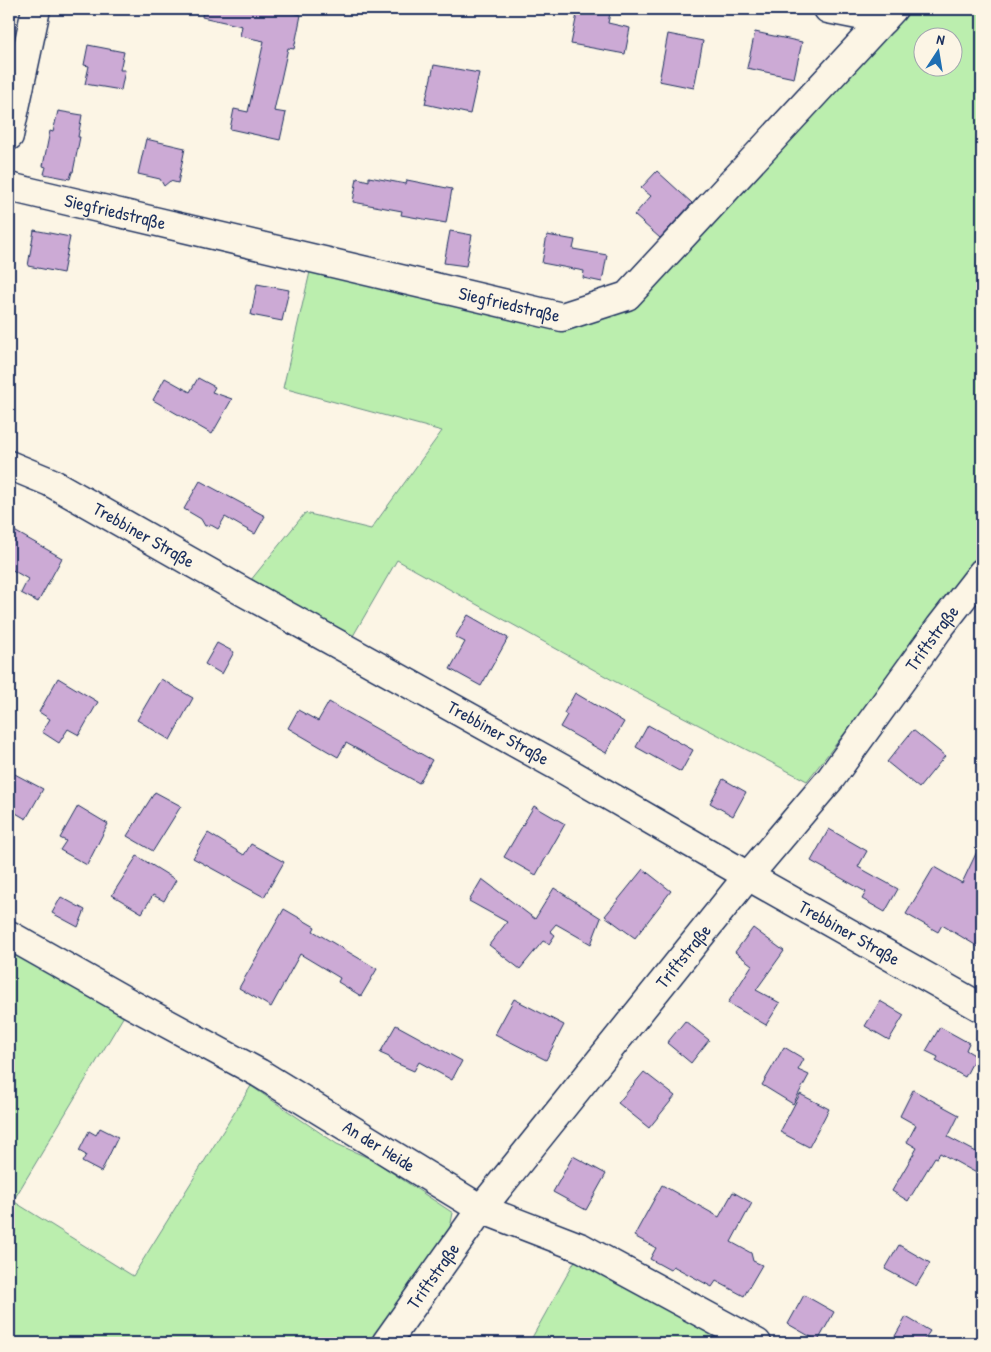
<svg xmlns="http://www.w3.org/2000/svg" width="991" height="1352" viewBox="0 0 991 1352" font-family="'Patrick Hand',sans-serif">
<style>
.green{fill:#bbeeae;stroke:#6b8e86;fill-rule:evenodd}
.building{fill:#ccaad5;stroke:#1b2f5e}
.lines{fill:none;stroke-linecap:round;stroke-linejoin:round}
.minor-casing{stroke:#1b2f5e;stroke-width:31}
.minor{stroke:#fcf5e5;stroke-width:28}
.labels{text-anchor:middle;stroke-width:4;stroke-linejoin:round;paint-order:stroke}
.street-label{font-size:18px;fill:#1b2f5e;stroke:#fcf5e5}
</style>
<rect width="100%" height="100%" fill="#fcf5e5"/>
<filter id="ink" filterUnits="userSpaceOnUse"><feTurbulence type="fractalNoise" baseFrequency=".02" numOctaves="2"/><feDisplacementMap in="SourceGraphic" scale="10" xChannelSelector="R" yChannelSelector="G"/><feConvolveMatrix kernelMatrix="1 2 1 2 8 2 1 2 1" color-interpolation-filters="sRGB"/></filter>
<g filter="url(#ink)">
<path class="green" d="M893,9H982V558L807,781L614,681L397,560L346,648L242,591L305,513L371,529L442,431L283,388L313,259L562,317L627,296ZM924,38H954V68H924Z
M9,935L131,1004L13,1201L133,1276L251,1086L337,1144L373,1160L453,1213L448,1237L369,1343H9Z
M582,1248L757,1343H529Z"/>
<path class="building" d="M203,9H278L301,15L294,49L288,48L274,111L286,113L280,140L230,129L234,109L248,112L264,41L240,36L242,26L202,17Z
M578,9H587L610,13L608,23L630,28L625,54L571,44Z
M755,32L802,42L794,78L747,68Z
M668,34L703,41L694,88L659,81Z
M88,45L124,52L120,70H125L121,90L85,84L89,66L84,65Z
M434,65L479,73L470,114L425,104Z
M58,111L82,115L78,137H80L73,172H72L70,179L44,174L46,167L43,166L50,131L53,132Z
M146,139L185,148L178,183L170,181L164,186L160,179L138,174Z
M657,171L692,203L660,238L634,215L651,196L641,188Z
M369,177L406,184L407,180L452,189L446,223L401,215L402,211L353,202L357,178L369,181Z
M34,230L70,237L63,273L28,266Z
M450,231L472,235L466,266L444,263Z
M547,235L575,240L573,249L607,255L602,282L583,278L584,271L542,263Z
M257,284L289,290L282,321L251,315Z
M165,378L190,392L198,378L215,387L212,392L232,399L212,434L153,400Z
M200,481L265,516L255,534L225,517L218,529L211,525L205,526L201,519L184,509Z
M9,528L62,558L38,602L21,593L28,579L9,568Z
M468,615L508,638L481,686L450,669L465,642L455,637Z
M217,643L234,652L222,674L205,664Z
M58,678L98,702L79,735L68,729L59,743L42,732L50,719L39,712Z
M161,679L193,698L170,740L137,720Z
M575,693L624,722L606,753L560,727L567,715L564,713Z
M329,702L432,760L419,783L346,743L338,757L288,728L298,710L318,721Z
M648,725L693,750L681,772L636,747Z
M913,730L945,756L919,788L887,762Z
M9,771L43,789L26,819L9,809Z
M723,779L746,792L733,816L710,803Z
M155,792L181,806L153,851L127,836Z
M78,806L108,824L87,865L60,850L66,841L60,838Z
M534,806L565,824L536,875L504,857Z
M829,829L867,851L858,867L898,889L885,912L862,899L866,892L811,861Z
M208,833L244,855L251,844L284,862L264,897L193,858Z
M982,841V949L942,925L938,932L906,914L934,867L962,883Z
M137,856L176,880L164,901L153,895L142,913L112,895Z
M643,869L671,891L635,938L605,916Z
M482,879L535,919L554,888L601,918L591,944L556,924L550,931L555,935L549,944L543,941L520,969L489,945L507,922L469,901Z
M61,897L85,910L78,927L52,913Z
M284,909L315,927L313,931L377,969L361,996L338,982L340,978L300,954L271,1007L239,988Z
M753,928L784,951L756,990L780,1003L766,1025L728,1003L752,965L735,952Z
M514,999L564,1025L546,1060L495,1034Z
M880,1001L904,1015L889,1040L865,1026Z
M685,1021L709,1040L691,1063L667,1043Z
M396,1025L462,1061L452,1080L419,1062L414,1071L391,1061L389,1057L380,1053Z
M940,1027L969,1043L966,1050L976,1056L965,1077L936,1061L938,1057L926,1051Z
M784,1047L804,1059L798,1070L809,1075L793,1104L762,1085Z
M644,1072L675,1096L649,1128L618,1103Z
M913,1090L959,1115L948,1137L982,1155V1176L940,1153L937,1158L935,1157L908,1201L892,1191L917,1148L907,1142L916,1125L900,1116Z
M800,1094L829,1109L809,1147L780,1132Z
M100,1128L118,1137L101,1172L82,1162L86,1155L79,1151L89,1131L96,1135Z
M573,1156L606,1174L586,1210L553,1192Z
M662,1185L719,1217L733,1192L752,1203L731,1242L751,1253L753,1261L762,1265L744,1296L716,1281L712,1287L673,1266L670,1270L650,1259L656,1248L634,1236Z
M899,1245L930,1263L916,1286L885,1269Z
M804,1295L834,1312L818,1341L788,1324Z
M906,1317L930,1331L922,1343H891Z"/>
<g class="lines">
<g class="minor-casing">
<g id="minor">
<path d="M828,9L883,20"/>
<path d="M9,136L36,9"/>
<path id="s1" d="M9,187L562,317L627,296L893,9"/>
<path id="s2" d="M9,465L50,482L242,591L561,768L748,876L982,1008"/>
<path id="s3" d="M9,935L131,1004L259,1073L481,1209L582,1248L757,1343"/>
<path id="s4" d="M386,1343L481,1209L748,876L831,778L940,627L982,573"/>
</g>
</g>
<use href="#minor" class="minor"/>
</g>
</g>
<g class="labels">
<g class="street-label">
<text dy="6" stroke="none"><textPath href="#s1" startOffset="109">Siegfriedstraße</textPath></text>
<text dy="6" stroke="none"><textPath href="#s1" startOffset="514">Siegfriedstraße</textPath></text>
<text dy="6" stroke="none"><textPath href="#s2" startOffset="152">Trebbiner Straße</textPath></text>
<text dy="6" stroke="none"><textPath href="#s4" startOffset="892">Triftstraße</textPath></text>
<text dy="6" stroke="none"><textPath href="#s2" startOffset="558">Trebbiner Straße</textPath></text>
<text dy="6" stroke="none"><textPath href="#s2" startOffset="962">Trebbiner Straße</textPath></text>
<text dy="6" stroke="none"><textPath href="#s4" startOffset="488">Triftstraße</textPath></text>
<text dy="6" stroke="none"><textPath href="#s3" startOffset="426">An der Heide</textPath></text>
<text dy="6" stroke="none"><textPath href="#s4" startOffset="82">Triftstraße</textPath></text>
</g>
</g>
<rect width="991" height="1352" fill="none" stroke="#fcf5e5" stroke-width="30"/>
<rect x="15" y="15" width="961" height="1322" fill="none" stroke="#1b2f5e" stroke-width="2" filter="url(#ink)"/>
<g transform="translate(938 52) rotate(12)"><circle r="24" fill="#fcf5e5" stroke="#a2a6af"/>
<path d="M0-4L9 19L0 12L-9 19Z" fill="#1f6fb2"/>
<text y="-8" font-size="14" font-weight="bold" text-anchor="middle" fill="#1b2f5e">N</text>
</g>
</svg>
